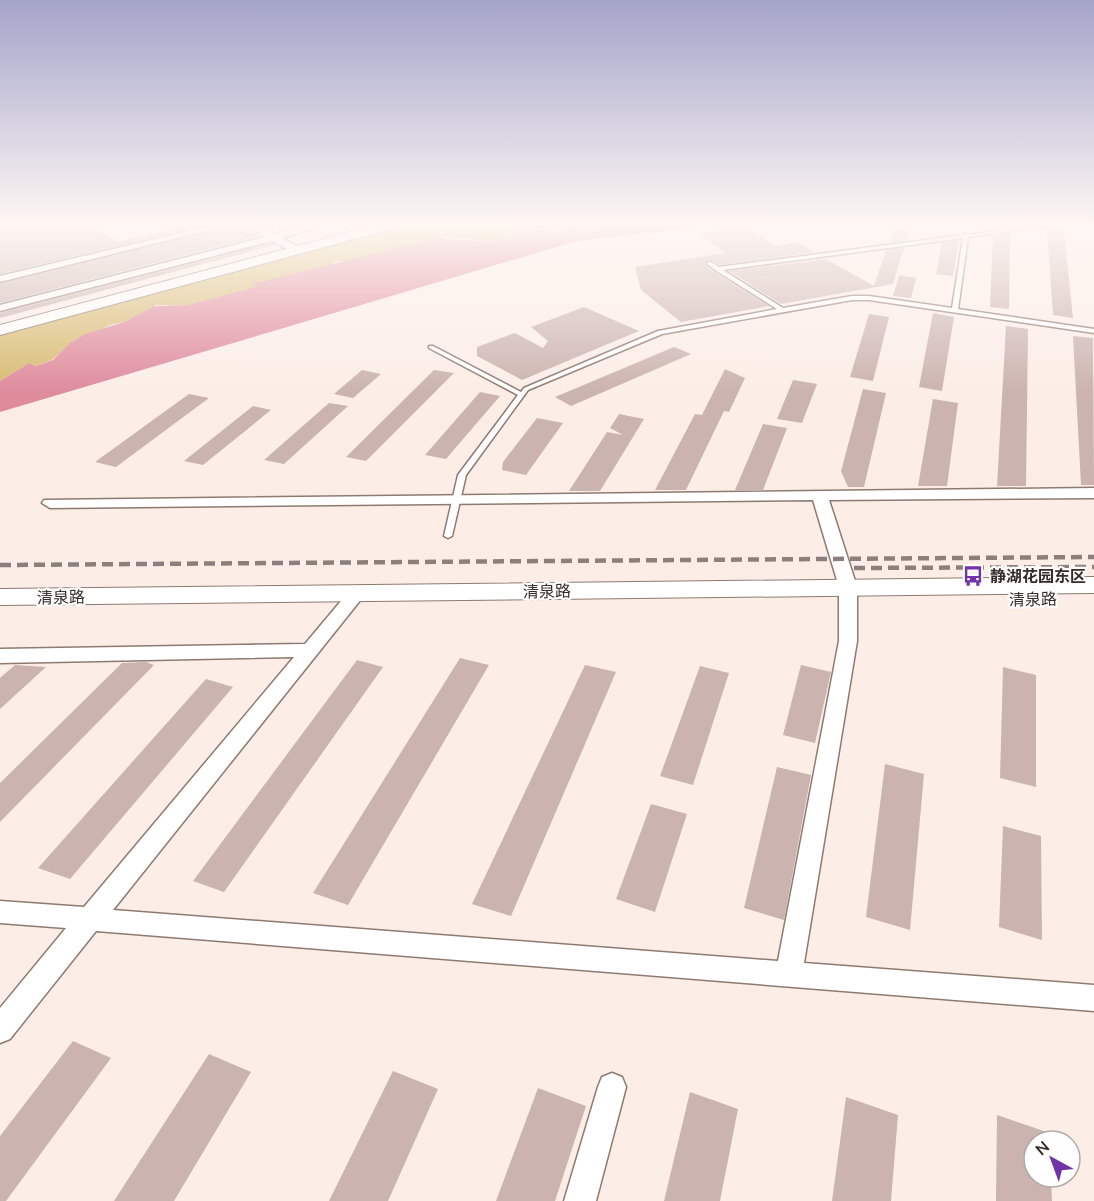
<svg xmlns="http://www.w3.org/2000/svg" width="1094" height="1201" viewBox="0 0 1094 1201" font-family="'Nunito Sans','Noto Sans SC',sans-serif">
<style>
.green{fill:#d7bb71}
.water{fill:#de8b9c}
.building{fill:#cbb3af}
.lines{fill:none;stroke-linecap:round;stroke-linejoin:round}
.lane-casing{stroke:#8e7a70;stroke-width:3}
.street-casing{stroke:#8e7a70;stroke-width:3}
.secondary-casing{stroke:#8e7a70;stroke-width:2}
.lane{fill:#fff;fill-rule:evenodd}
.street{fill:#fff;fill-rule:evenodd}
.secondary{fill:#fff;fill-rule:evenodd}
.rail{stroke:#8b807b;stroke-width:4.5;stroke-dasharray:11 6;stroke-linecap:butt}
.labels{text-anchor:middle;stroke-width:4.5;stroke-linejoin:round;paint-order:stroke}
.poi-label{font-size:16px;font-weight:bold;fill:#362d29;stroke:#fefefe;text-anchor:start}
.street-label{font-size:16px;fill:#362d29;stroke:#fefefe}
</style>
<rect width="100%" height="100%" fill="#fceee7"/>
<path class="green" d="M407,225H572L578,230H527L515,237L491,242L446,237L360,259L334,262L328,266L292,276L268,280L256,287L187,305H156L124,322L110,325L70,344L52,360L36,366L29,363L0,381V334Z"/>
<path class="water" d="M624,225H715L577,241L0,412V381L29,363L36,366L53,360L70,343L85,334L124,322L154,306L187,305L255,287L256,283L436,238L491,242L515,237L527,230L557,232Z"/>
<path class="building" d="M12,225H91L117,242L191,225H206L0,274V227Z
M231,225H237L259,236L0,303V284Z
M1056,225H1061L1062,230L1064,231L1073,318L1053,315L1047,228Z
M746,227L774,246L798,242L815,252L720,265L712,260H705L706,266L714,272L769,306L681,322L641,290L635,267L725,253L699,233Z
M910,229L907,240L889,243L893,231Z
M1010,233L1009,309L990,307L993,236Z
M959,241L953,276L936,274L942,243Z
M272,243L275,245L0,318V313Z
M904,248L893,284L781,304L729,271L826,259L874,286L886,250Z
M899,275L916,278L911,298L893,296Z
M584,307L639,331L522,380L477,356V347L515,333L543,348L548,341L531,327Z
M933,313L954,317L942,391L919,387Z
M869,314L889,317L873,381L850,377Z
M1006,326L1028,329L1026,486H997Z
M1073,336L1093,338L1094,485H1081Z
M674,347L691,354L571,406L555,397Z
M725,369L745,378L729,412L724,411L686,490H655L695,414L702,415Z
M362,370L381,374L353,398L334,394Z
M434,370L454,373L366,461L346,457Z
M793,380L817,384L802,423L777,419Z
M863,389L886,393L864,487H848L841,471Z
M480,392L500,396L446,459L425,455Z
M189,394L209,398L116,467L95,462Z
M933,399L958,403L947,486H918Z
M329,403L348,406L284,464L264,460Z
M253,406L271,410L203,465L184,461Z
M619,414L644,419L600,491H569L607,432L623,435L610,428Z
M537,418L563,423L526,475L502,470L503,462Z
M763,424L787,428L763,490H735Z
M460,658L489,665L348,905L313,893Z
M357,660L383,667L224,892L193,881Z
M146,662L154,665L0,822V783L122,663Z
M15,665L46,667L0,709V678Z
M585,665L616,672L511,916L472,904Z
M801,665L831,672L815,743L783,735Z
M700,666L729,673L693,785L660,776Z
M1003,667L1036,675V787L1000,778Z
M206,679L233,687L70,879L38,868Z
M885,764L924,774L910,930L866,917Z
M777,767L811,775L784,920L744,908Z
M651,804L687,814L655,912L616,899Z
M1003,826L1041,836L1042,940L999,927Z
M73,1041L111,1058L6,1201H0V1136Z
M209,1054L251,1072L174,1201H114Z
M393,1071L438,1089L388,1201H329Z
M538,1088L586,1106L555,1201H496Z
M690,1092L738,1109L720,1201H664Z
M846,1097L898,1115L891,1201H832Z
M997,1115L1067,1139V1141H1034V1177H1051L1052,1201H996Z"/>
<g class="lines">
<g class="lane-casing">
<path id="lane" d="M1044,225H1054L968,237L958,309L1094,329V333L869,300H852L662,334L528,390L466,475L452,536L448,538L444,536L458,475L518,395L429,348V346H433L521,392L524,388L658,331L777,309L715,270L707,264V262H711L719,267L964,235L966,234L968,235ZM963,238L952,308L869,296H852L783,308L723,270Z"/>
</g>
<g class="street-casing">
<path id="street" d="M214,225H229L0,282V276Z
M246,225H257L275,234L311,225H326L282,238L301,248V252H293L272,241L0,311V305L265,237Z
M1094,488V498L829,500L857,587V641L804,963L1094,985V1011L96,931L10,1039L0,1043V1008L66,928L0,923V901L84,907L294,657L0,663V649L305,644L351,589L357,587L366,593L113,910L778,961L839,641V587L813,500L50,508L42,503L44,500Z
M612,1073L622,1077L626,1087L596,1201H564L598,1087L602,1077Z"/>
</g>
<g class="secondary-casing">
<path id="secondary" d="M376,225H397L395,228L0,335V325Z
M1094,577V593L0,605V589Z"/>
</g>
<use href="#lane" class="lane"/>
<use href="#street" class="street"/>
<use href="#secondary" class="secondary"/>
<path class="rail" d="M0,565L1094,557
M854,568L1094,567"/>
</g>
<linearGradient id="sky" x2="0" y2="1"><stop stop-color="#a4a4ca"/><stop offset="0.57" stop-color="#fef7f4"/><stop offset="1" stop-color="#fef7f4" stop-opacity="0"/></linearGradient>
<rect width="1094" height="393" fill="url(#sky)"/>
<defs>
<g id="bus-bare" transform="scale(1.62)"><path d="M-5-6H5V4H4V6H2V4H-2V6H-4V4H-5ZM-3.5-4V0h7V-4ZM-3.5 1.2v1.5H-2V1.2ZM2 1.2v1.5H3.5V1.2Z" fill="#7233a8" stroke="#fefefe" stroke-width="2.5" paint-order="stroke"/></g>
</defs>
<g fill-rule="evenodd">
<use href="#bus-bare" x="973" y="576"/>
</g>
<g class="labels">
<g class="poi-label">
<text x="990" y="582">静湖花园东区</text>
</g>
<g class="street-label">
<text transform="translate(547 591) rotate(-1)" y="6">清泉路</text>
<text transform="translate(61 597) rotate(-1)" y="6">清泉路</text>
<text transform="translate(1033 599) rotate(-1)" y="6">清泉路</text>
</g>
</g>
<g transform="translate(1052 1159) rotate(319)"><circle r="28" fill="#fefefe" stroke="#aeaaa9" stroke-width="1.5"/>
<path d="M0-4.5L10 22L0 15L-10 22Z" fill="#7233a8"/>
<text y="-9" font-size="16" font-weight="bold" text-anchor="middle" fill="#362d29">N</text>
</g>
</svg>
